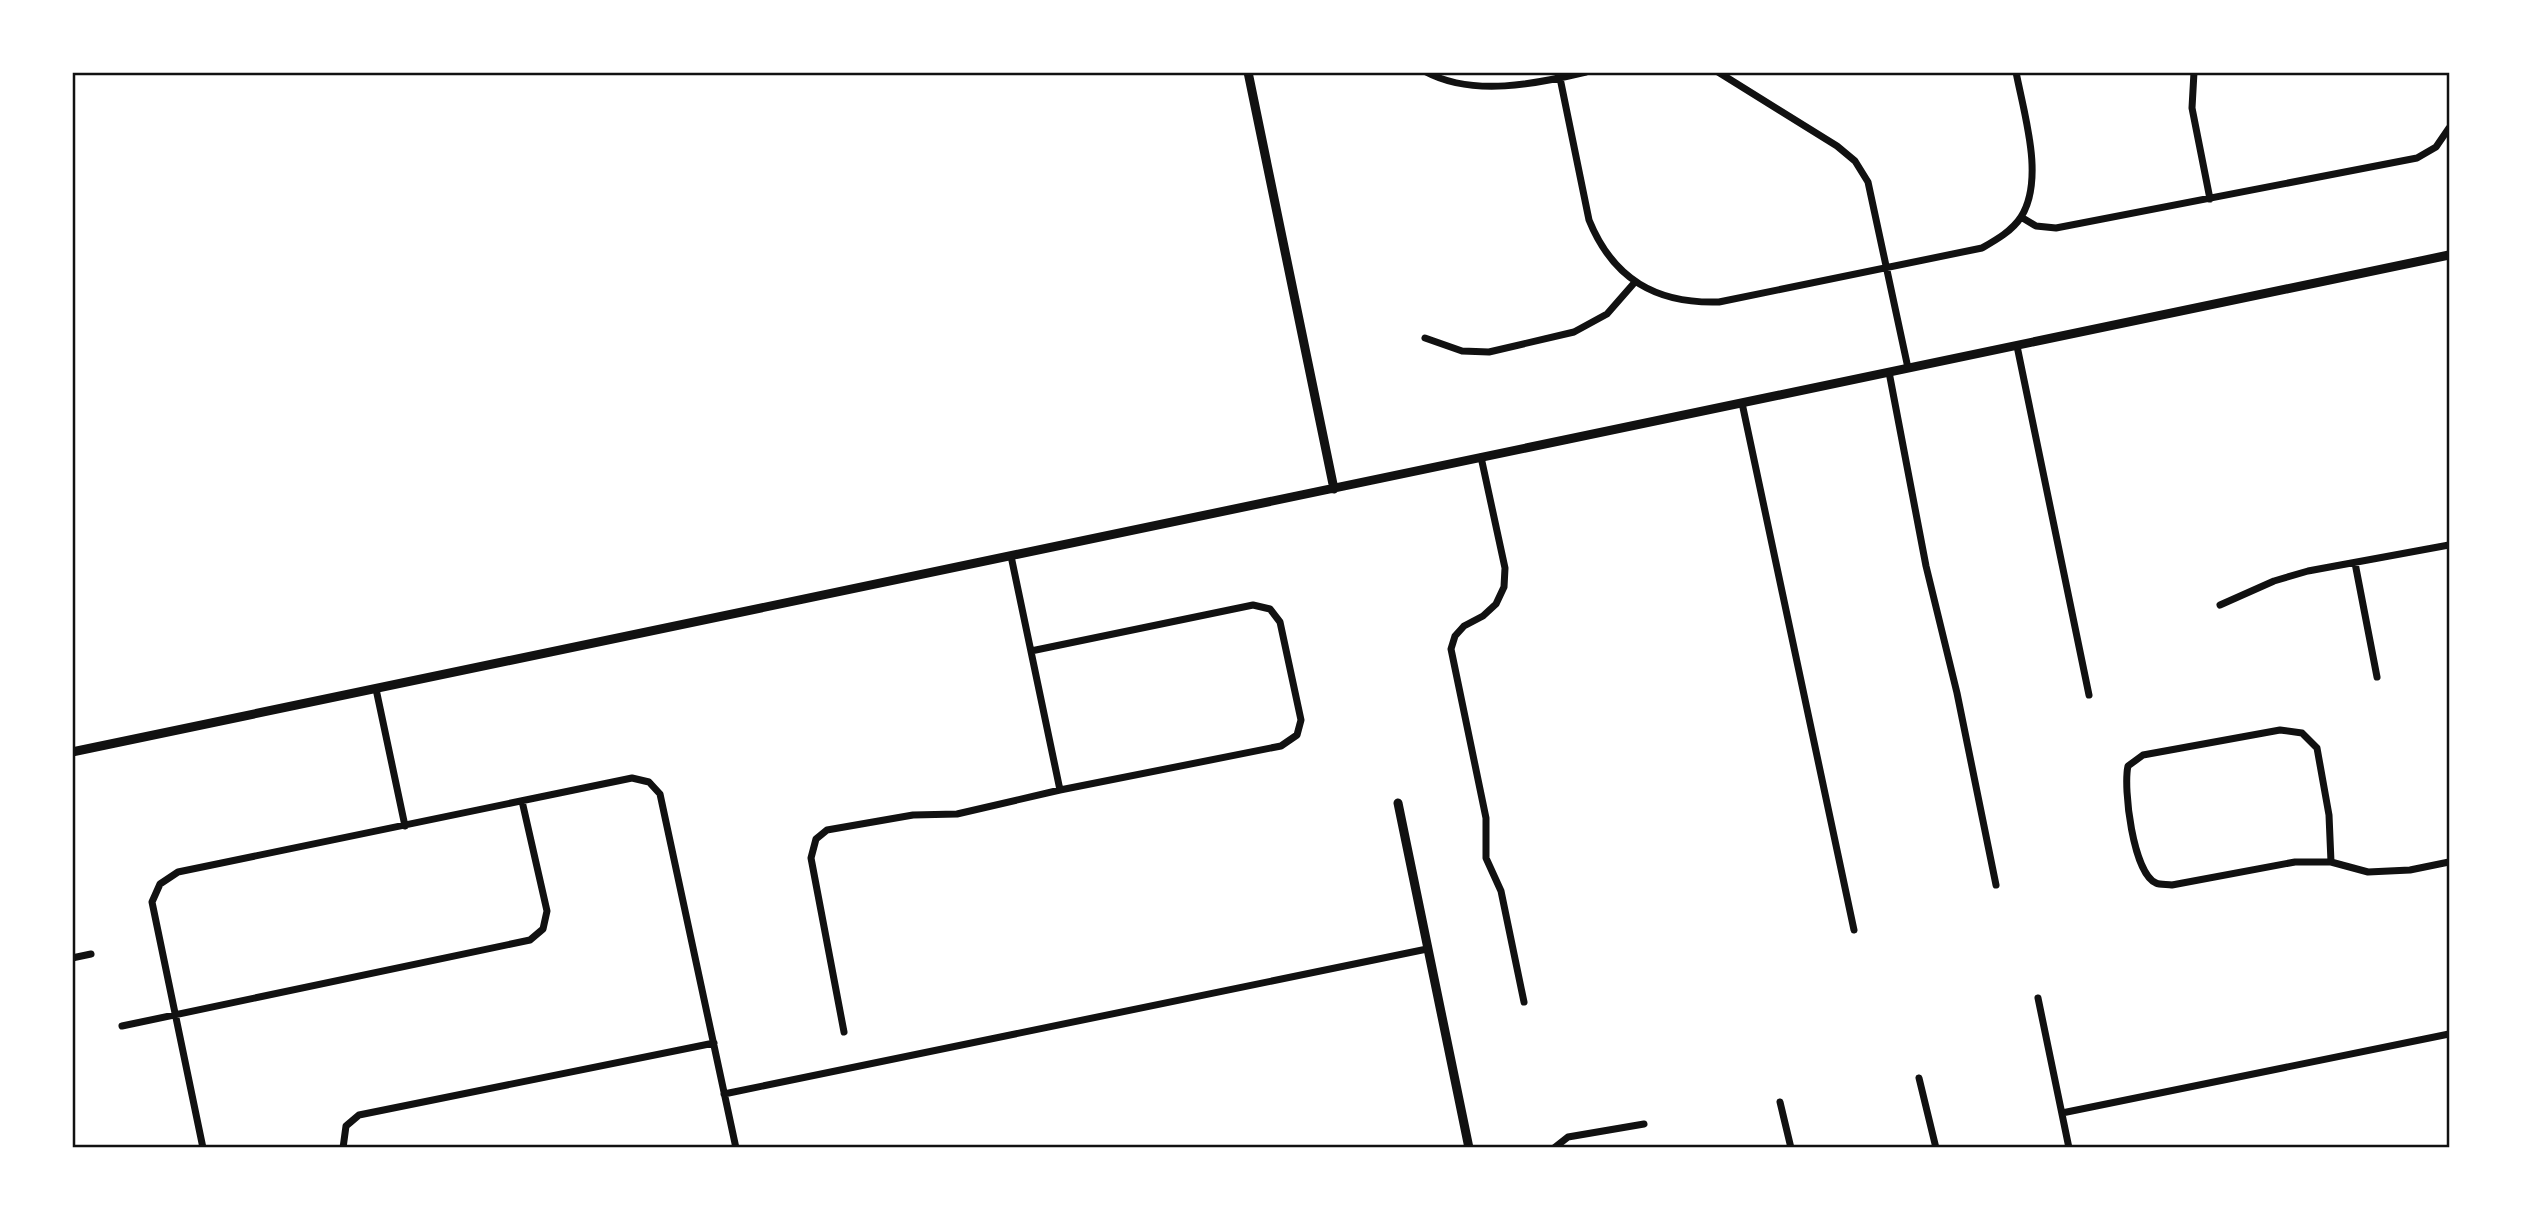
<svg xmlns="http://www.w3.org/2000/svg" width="2521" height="1220" viewBox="0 0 2521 1220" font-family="Jost,sans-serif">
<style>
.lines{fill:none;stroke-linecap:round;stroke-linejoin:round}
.minor{stroke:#111;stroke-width:7}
.tertiary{stroke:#111;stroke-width:9}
.neatline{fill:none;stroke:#111;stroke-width:2.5}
</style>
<rect width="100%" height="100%" fill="#fff"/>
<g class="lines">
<path class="minor" d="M1426,72C1473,97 1536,84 1586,72
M1718,72L1837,146L1855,161L1868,182L1908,368
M2194,72L2192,108L2210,199
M1560,78L1589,220C1613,279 1656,304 1719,302L1982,248C1996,240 2012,231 2021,217C2045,179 2024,114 2016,72
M2021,217L2036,226L2056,228L2417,158L2436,147L2449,128
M1425,338L1462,351L1489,352L1574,332L1607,314L1635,282
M2017,346L2089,695
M1889,372L1926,566L1957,693L1996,885
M1742,403L1854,930
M1481,457L1505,568L1504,587L1496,604L1483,616L1464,626L1455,636L1451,649L1486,818V858L1501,891L1524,1002
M1011,556L1060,790
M2355,563L2377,677
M2220,605L2274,581L2308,571L2449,545
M376,689L405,826
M2331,862L2329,815L2317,748L2302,733L2280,730L2143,755L2128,766C2123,788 2133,873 2156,883C2160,885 2168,884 2172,885L2295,862H2331L2368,872L2410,870L2449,862
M72,958L91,954
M2038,998L2069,1148
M122,1026L530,940L543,929L547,911L522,801
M844,1032L811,858L816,839L827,830L913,815L957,814L1060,790L1281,746L1297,735L1301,720L1280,622L1270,609L1253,605L1031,651
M1919,1078L1936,1148
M724,1094L1427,949
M1780,1102L1791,1148
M2062,1113L2449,1034
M203,1148L152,902L160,884L178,872L632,778L649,782L660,794L736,1148
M343,1148L346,1126L359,1115L714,1043
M1554,1148L1568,1137L1644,1124"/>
<path class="tertiary" d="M1248,72L1334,489
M72,752L2449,255
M1398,803L1469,1148"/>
</g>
<rect width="2521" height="1220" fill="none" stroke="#ffffff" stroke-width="147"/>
<rect x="74" y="74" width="2374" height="1072" class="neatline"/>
</svg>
